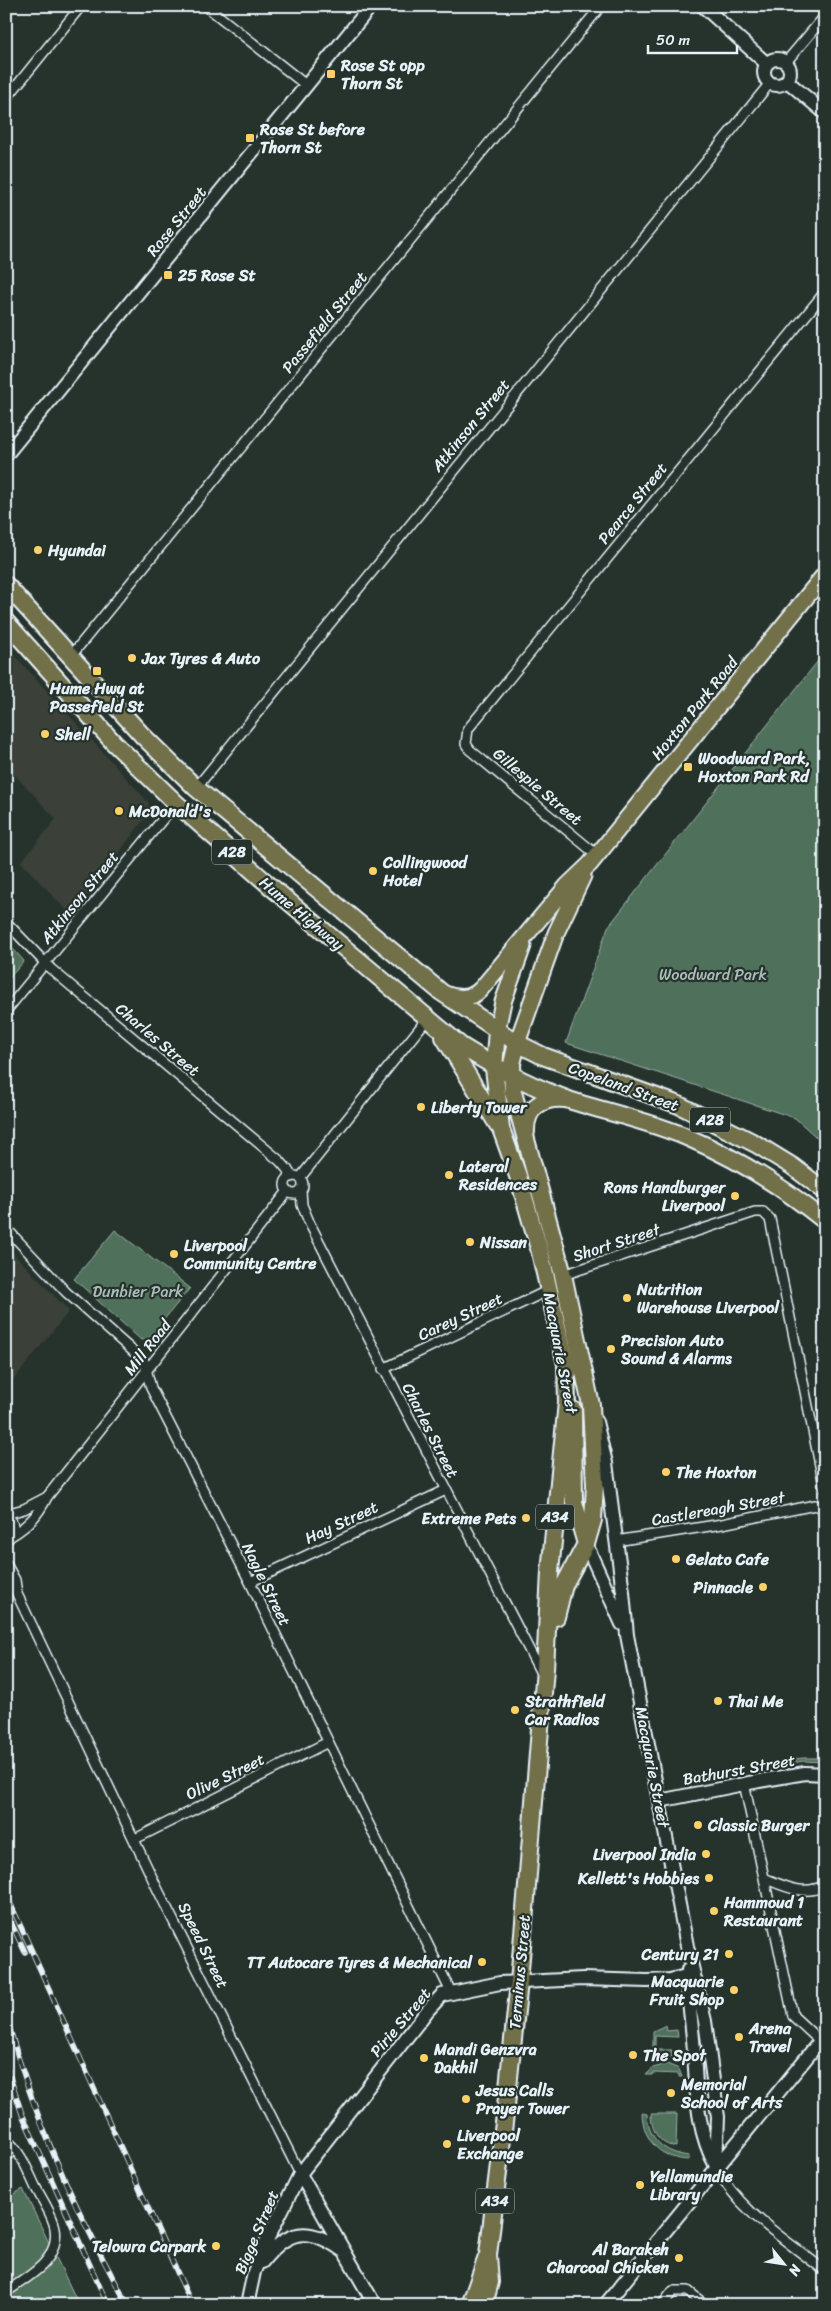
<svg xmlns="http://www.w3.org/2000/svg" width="831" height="2311" viewBox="0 0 831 2311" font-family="Sriracha,sans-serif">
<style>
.built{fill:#3a4038}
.green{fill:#4f705a;stroke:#9cb0a9}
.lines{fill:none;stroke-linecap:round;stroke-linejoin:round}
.street-casing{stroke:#e8f1f8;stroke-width:12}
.secondary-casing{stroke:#e8f1f8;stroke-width:16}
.primary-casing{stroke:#e8f1f8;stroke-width:19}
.highway-casing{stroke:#e8f1f8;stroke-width:20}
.street{stroke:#26332d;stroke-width:9}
.secondary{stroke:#26332d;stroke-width:12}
.primary{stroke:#716f4a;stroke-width:15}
.highway{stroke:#716f4a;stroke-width:16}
.rail-casing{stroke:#e8f1f8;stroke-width:5.5}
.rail{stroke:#26332d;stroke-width:4;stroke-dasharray:11;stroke-linecap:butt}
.poi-dot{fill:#ffd166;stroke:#26332d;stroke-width:2}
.labels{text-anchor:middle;stroke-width:4.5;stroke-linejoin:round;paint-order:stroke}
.shield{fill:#26332d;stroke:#aeb8bb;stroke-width:1}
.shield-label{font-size:15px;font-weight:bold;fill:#e8f1f8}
.poi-label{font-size:16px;font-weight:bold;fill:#e8f1f8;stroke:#26332d;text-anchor:start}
.street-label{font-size:16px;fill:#e8f1f8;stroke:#26332d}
.park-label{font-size:16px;fill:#abbdb9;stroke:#26332d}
</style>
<rect width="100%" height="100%" fill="#26332d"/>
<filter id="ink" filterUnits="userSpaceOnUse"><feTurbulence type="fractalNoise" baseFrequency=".02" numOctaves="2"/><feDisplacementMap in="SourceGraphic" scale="10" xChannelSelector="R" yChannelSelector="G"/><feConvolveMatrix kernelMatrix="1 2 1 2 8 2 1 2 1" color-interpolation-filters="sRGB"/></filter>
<g filter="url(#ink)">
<path class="built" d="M6,646L148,802L150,811L72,916L21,862L56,819L15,775L6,781Z
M6,1246L69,1311L6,1389Z"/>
<path class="green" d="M825,652V1145L795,1118L566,1043L608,927Z
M6,941L24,961L6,982Z
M115,1230L190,1288L148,1339L141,1340L74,1279Z
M803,1758H825V1762L804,1761L776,1765L775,1762Z
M741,1768V1771L684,1781V1778Z
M666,2025L667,2031L677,2030L678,2037L655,2036V2050H672V2057H661L653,2054V2031Z
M667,2064L679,2069L682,2077H679V2074L653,2073L652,2075H646L653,2068Z
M642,2113L647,2114C648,2139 664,2153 689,2156V2160C661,2159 643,2141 642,2113Z
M651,2114H677L676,2147C659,2145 651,2130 651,2114Z
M23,2189L79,2305H6V2199Z"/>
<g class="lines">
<g class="street-casing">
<path id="street" d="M206,6L307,86
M786,62L825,16
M6,99L81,6
M71,656L601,6
M196,788L770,83
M597,855L470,750L466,744L468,729L825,292
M6,922L51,969L280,1161L287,1169L292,1177
M6,1011L176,803
M285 1185a9 9 0 1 1 18 0a9 9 0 1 1-18 0Z
M300,1178L427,1019
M301,1191L302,1205L310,1224L542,1675
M6,1228L66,1292L144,1361L151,1388L250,1582L451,1992
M563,1275L755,1212H763L770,1219L825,1490
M383,1369L549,1290
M6,1514L24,1509L47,1497
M6,1515C14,1521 16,1530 9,1538
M11,1536C29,1525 38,1515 47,1497L288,1191
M616,1541L722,1524L815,1505L825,1509
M6,1564L15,1580L17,1594L158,1890L300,2174
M6,1582L17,1593
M250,1582L446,1490
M744,1783L793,2016L820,2041
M135,1839L328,1742
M764,1878C784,1886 804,1897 825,1885
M6,2140C20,2150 28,2171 35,2186C41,2198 53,2215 55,2228C60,2261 29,2276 6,2292
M716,2167C739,2212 787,2240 825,2271
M662,2305L673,2291H688L705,2305"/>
</g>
<g class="secondary-casing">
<path id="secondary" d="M703,6L767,64
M764 72a13 13 0 1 1 26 0a13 13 0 1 1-26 0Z
M787,81L825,113
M6,455L371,6
M596,1422L606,1463L623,1592L627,1635L687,1946L705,2021L718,2117L716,2167
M586,1544L622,1624
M659,1801L759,1781L805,1773L825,1774
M688,1970C687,1994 691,2015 693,2039C697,2082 694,2127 716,2166
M300,2174L375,2305
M262,2262C288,2229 308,2226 342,2250
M247,2305L254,2272L264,2246L300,2174L428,2010L442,1995L500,1983L583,1979L647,1981L670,1980L694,1974
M605,2305L825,2035"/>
</g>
<g class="primary-casing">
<path id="primary" d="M445,994C458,999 471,1000 481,989L567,886L590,864L825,574
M497,1030L503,1002L523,946
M517,1043L556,933L583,876"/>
</g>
<g class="highway-casing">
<path id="highway" d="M6,585L142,735L196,788L441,992L517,1043L543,1056L679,1105L756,1144L792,1166L825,1191
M6,622L114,743L176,803L269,885L461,1046C495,1068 530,1086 569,1100C609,1113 650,1121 689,1138C738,1159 783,1187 825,1221
M497,1030L494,1068L501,1129L518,1176L540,1252L568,1373
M444,1037L498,1125
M517,1043L512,1064L513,1092L563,1275L591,1405L595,1485L593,1520L586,1544L564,1585L556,1617
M526,1132C525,1108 542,1097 565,1099
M573,1410L574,1502L586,1544
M470,2305L487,2257
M484,2305L490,2282L488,2255L506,2106L519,1982L545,1669L550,1572L567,1402L566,1365"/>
</g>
<use href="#street" class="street"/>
<use href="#secondary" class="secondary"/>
<use href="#primary" class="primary"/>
<use href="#highway" class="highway"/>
<g class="rail-casing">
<path id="rail" d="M6,1894L192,2305
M6,1912L25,1952
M6,2015C33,2118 76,2213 128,2305
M6,2065L22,2114L108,2305"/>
</g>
<use href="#rail" class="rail"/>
</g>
</g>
<g class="poi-dot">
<rect x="326" y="69" width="10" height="10" rx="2.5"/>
<rect x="245" y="133" width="10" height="10" rx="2.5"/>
<rect x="163" y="270" width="10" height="10" rx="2.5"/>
<circle cx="38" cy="550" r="5"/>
<circle cx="132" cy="658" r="5"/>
<rect x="92" y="666" width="10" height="10" rx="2.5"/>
<circle cx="45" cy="734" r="5"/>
<rect x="683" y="762" width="10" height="10" rx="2.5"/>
<circle cx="119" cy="811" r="5"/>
<circle cx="373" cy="871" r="5"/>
<circle cx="421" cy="1107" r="5"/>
<circle cx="449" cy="1175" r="5"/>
<circle cx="735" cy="1196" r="5"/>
<circle cx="470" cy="1242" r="5"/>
<circle cx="174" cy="1254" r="5"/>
<circle cx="627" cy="1298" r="5"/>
<circle cx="611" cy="1349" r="5"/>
<circle cx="666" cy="1472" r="5"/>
<circle cx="526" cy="1518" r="5"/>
<circle cx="676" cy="1559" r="5"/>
<circle cx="763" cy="1587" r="5"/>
<circle cx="718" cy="1701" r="5"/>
<circle cx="515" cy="1710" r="5"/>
<circle cx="698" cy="1825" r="5"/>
<circle cx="706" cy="1854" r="5"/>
<circle cx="709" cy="1878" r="5"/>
<circle cx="714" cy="1911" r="5"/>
<circle cx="729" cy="1954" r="5"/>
<circle cx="482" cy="1962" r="5"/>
<circle cx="734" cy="1990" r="5"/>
<circle cx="739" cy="2037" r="5"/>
<circle cx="633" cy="2055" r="5"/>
<circle cx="424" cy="2058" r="5"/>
<circle cx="671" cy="2093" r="5"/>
<circle cx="466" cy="2099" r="5"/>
<circle cx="447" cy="2144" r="5"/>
<circle cx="640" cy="2185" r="5"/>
<circle cx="216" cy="2246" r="5"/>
<circle cx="679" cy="2258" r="5"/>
</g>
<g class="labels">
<g class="shield">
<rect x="212" y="839.5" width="40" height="25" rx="4"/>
<rect x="690" y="1107.5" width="40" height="25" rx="4"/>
<rect x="536" y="1504.5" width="38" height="25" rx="4"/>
<rect x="476" y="2188.5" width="38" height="25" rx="4"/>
</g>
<g class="shield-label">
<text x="232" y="857">A28</text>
<text x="710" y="1125">A28</text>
<text x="555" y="1522">A34</text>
<text x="495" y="2206">A34</text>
</g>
<g class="poi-label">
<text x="341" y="71">Rose St opp<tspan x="341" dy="18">Thorn St</tspan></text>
<text x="260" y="135">Rose St before<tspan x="260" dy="18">Thorn St</tspan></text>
<text x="178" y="281">25 Rose St</text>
<text x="48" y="556">Hyundai</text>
<text x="142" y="664">Jax Tyres &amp; Auto</text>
<text x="97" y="694" text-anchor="middle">Hume Hwy at<tspan x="97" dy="18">Passefield St</tspan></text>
<text x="55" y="740">Shell</text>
<text x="698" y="764">Woodward Park,<tspan x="698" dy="18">Hoxton Park Rd</tspan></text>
<text x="129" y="817">McDonald's</text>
<text x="383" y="868">Collingwood<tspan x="383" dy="18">Hotel</tspan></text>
<text x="431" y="1113">Liberty Tower</text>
<text x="459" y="1172">Lateral<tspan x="459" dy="18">Residences</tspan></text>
<text x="725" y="1193" text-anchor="end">Rons Handburger<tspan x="725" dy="18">Liverpool</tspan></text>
<text x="480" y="1248">Nissan</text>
<text x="184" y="1251">Liverpool<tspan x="184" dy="18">Community Centre</tspan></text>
<text x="637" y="1295">Nutrition<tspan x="637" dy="18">Warehouse Liverpool</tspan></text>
<text x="621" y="1346">Precision Auto<tspan x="621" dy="18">Sound &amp; Alarms</tspan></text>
<text x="676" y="1478">The Hoxton</text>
<text x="516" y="1524" text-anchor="end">Extreme Pets</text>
<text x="686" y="1565">Gelato Cafe</text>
<text x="753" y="1593" text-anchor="end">Pinnacle</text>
<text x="525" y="1707">Strathfield<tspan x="525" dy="18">Car Radios</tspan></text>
<text x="728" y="1707">Thai Me</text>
<text x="708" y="1831">Classic Burger</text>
<text x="696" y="1860" text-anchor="end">Liverpool India</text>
<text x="699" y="1884" text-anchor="end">Kellett's Hobbies</text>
<text x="724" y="1908">Hammoud 1<tspan x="724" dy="18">Restaurant</tspan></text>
<text x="719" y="1960" text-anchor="end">Century 21</text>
<text x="472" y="1968" text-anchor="end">TT Autocare Tyres &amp; Mechanical</text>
<text x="724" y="1987" text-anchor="end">Macquarie<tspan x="724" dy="18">Fruit Shop</tspan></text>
<text x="749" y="2034">Arena<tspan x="749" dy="18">Travel</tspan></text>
<text x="434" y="2055">Mandi Genzvra<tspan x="434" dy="18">Dakhil</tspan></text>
<text x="643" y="2061">The Spot</text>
<text x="681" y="2090">Memorial<tspan x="681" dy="18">School of Arts</tspan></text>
<text x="476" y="2096">Jesus Calls<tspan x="476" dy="18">Prayer Tower</tspan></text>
<text x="457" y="2141">Liverpool<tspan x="457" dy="18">Exchange</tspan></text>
<text x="650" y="2182">Yellamundie<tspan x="650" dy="18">Library</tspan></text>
<text x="206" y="2252" text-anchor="end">Telowra Carpark</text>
<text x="669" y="2255" text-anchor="end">Al Barakeh<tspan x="669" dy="18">Charcoal Chicken</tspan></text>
</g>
<g class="street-label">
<text transform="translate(176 221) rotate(-51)" y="6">Rose Street</text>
<text transform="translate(324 322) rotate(-51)" y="6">Passefield Street</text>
<text transform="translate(470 425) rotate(-51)" y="6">Atkinson Street</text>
<text transform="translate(632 503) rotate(-51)" y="6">Pearce Street</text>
<text transform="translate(694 708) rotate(-51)" y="6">Hoxton Park Road</text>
<text transform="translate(538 786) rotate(40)" y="6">Gillespie Street</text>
<text transform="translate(79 897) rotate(-51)" y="6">Atkinson Street</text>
<text transform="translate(302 913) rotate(40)" y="6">Hume Highway</text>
<text transform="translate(158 1039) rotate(40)" y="6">Charles Street</text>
<text transform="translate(624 1086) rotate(20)" y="6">Copeland Street</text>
<text transform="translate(616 1242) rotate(-18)" y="6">Short Street</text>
<text transform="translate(460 1316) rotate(-25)" y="6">Carey Street</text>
<text transform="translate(147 1347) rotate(-52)" y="6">Mill Road</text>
<text transform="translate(561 1353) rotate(79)" y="6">Macquarie Street</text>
<text transform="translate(431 1430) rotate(63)" y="6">Charles Street</text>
<text transform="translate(718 1508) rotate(-10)" y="6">Castlereagh Street</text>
<text transform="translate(341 1522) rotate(-25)" y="6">Hay Street</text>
<text transform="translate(267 1584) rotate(64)" y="6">Nagle Street</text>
<text transform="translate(653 1767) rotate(79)" y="6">Macquarie Street</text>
<text transform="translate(739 1769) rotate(-10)" y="6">Bathurst Street</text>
<text transform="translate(225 1776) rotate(-26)" y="6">Olive Street</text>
<text transform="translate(204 1945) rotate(64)" y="6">Speed Street</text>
<text transform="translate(519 1972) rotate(-85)" y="6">Terminus Street</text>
<text transform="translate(400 2022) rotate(-50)" y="6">Pirie Street</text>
<text transform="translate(256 2232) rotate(-67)" y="6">Bigge Street</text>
</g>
<g class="park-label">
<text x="713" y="980">Woodward Park</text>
<text x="138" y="1297">Dunbier Park</text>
</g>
</g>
<rect width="831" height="2311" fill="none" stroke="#26332d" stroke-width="25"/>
<rect x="12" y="12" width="806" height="2286" fill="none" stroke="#e8f1f8" stroke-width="2" filter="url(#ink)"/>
<g transform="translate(784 2264) rotate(120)" stroke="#26332d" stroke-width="4" paint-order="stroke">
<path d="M0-4L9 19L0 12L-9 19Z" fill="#e8f1f8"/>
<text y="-8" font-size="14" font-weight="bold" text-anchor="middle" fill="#e8f1f8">N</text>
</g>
<path d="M648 45v8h89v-8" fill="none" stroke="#e8f1f8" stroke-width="2.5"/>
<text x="656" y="45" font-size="15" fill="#e8f1f8" stroke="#26332d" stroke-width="4" paint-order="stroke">50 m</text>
</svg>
